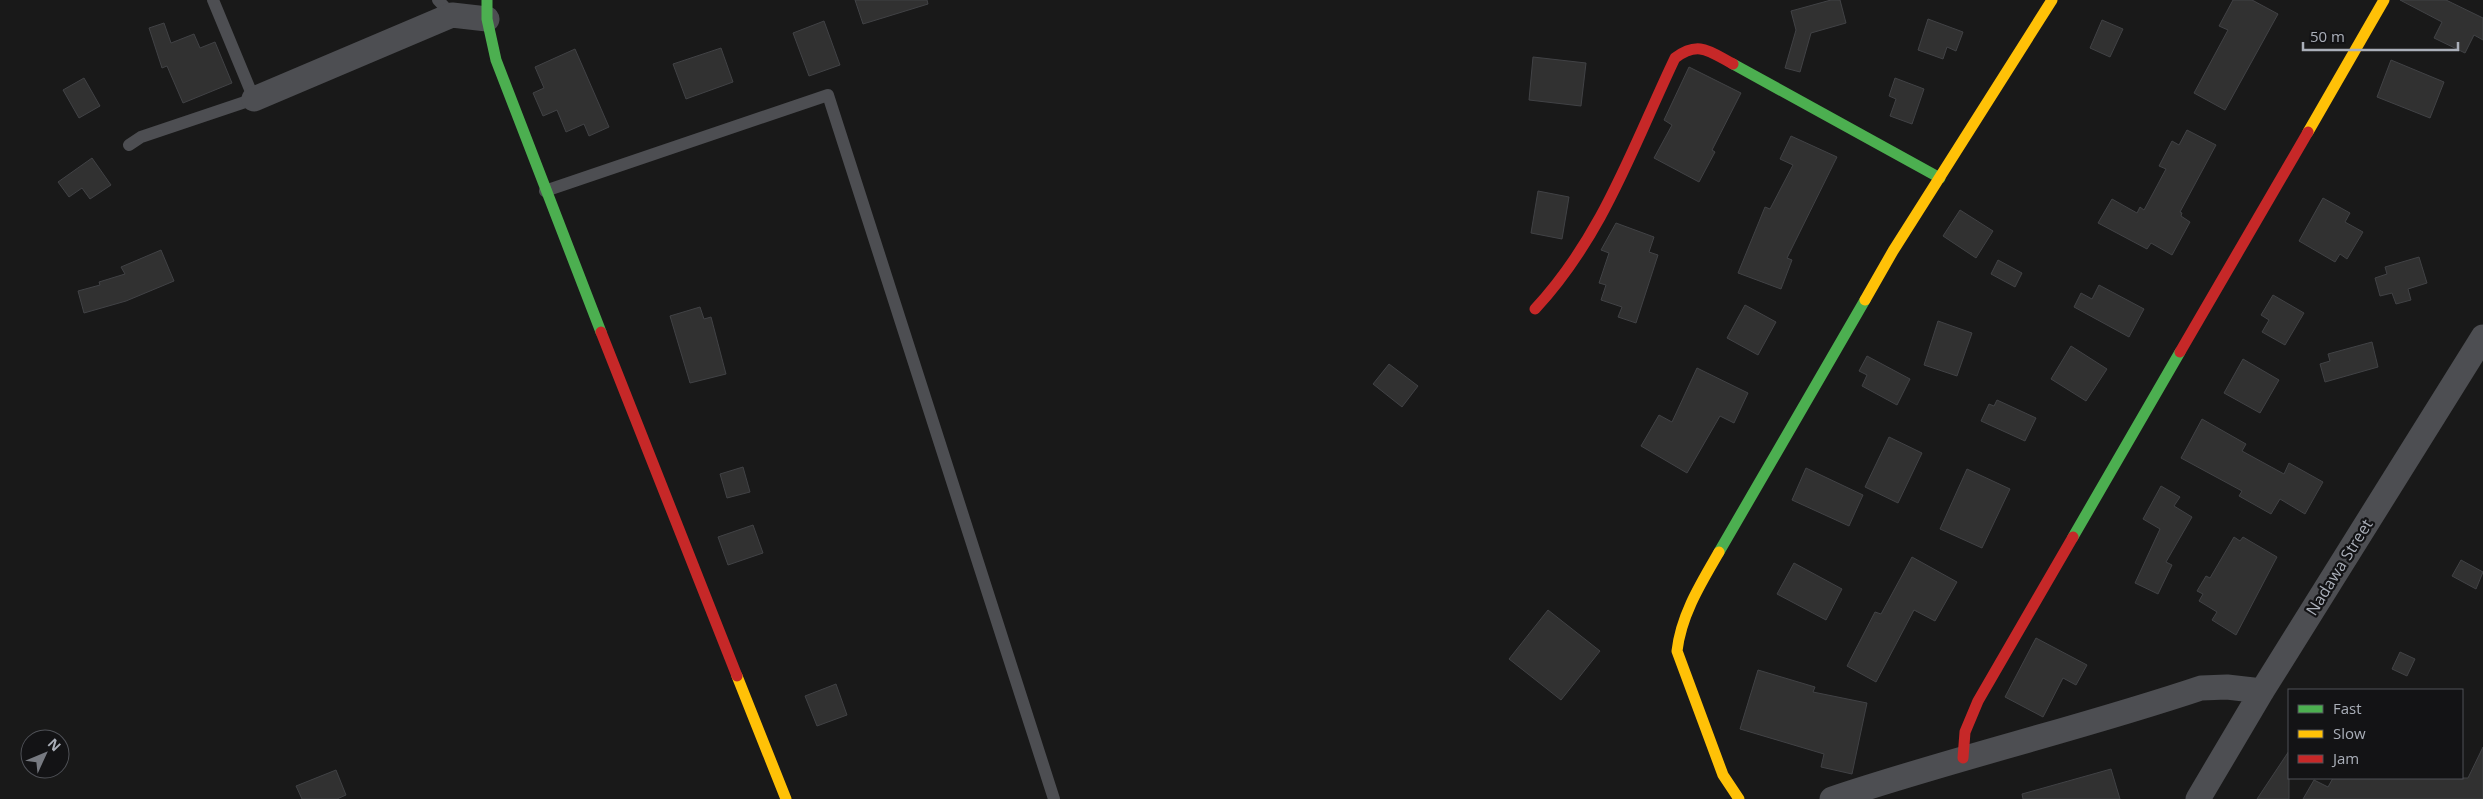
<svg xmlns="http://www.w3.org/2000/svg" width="2483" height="799" viewBox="0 0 2483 799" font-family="'Open Sans',sans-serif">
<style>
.building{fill:#313131;stroke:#414245}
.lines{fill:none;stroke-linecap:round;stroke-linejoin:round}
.lane{stroke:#4d4e52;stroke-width:12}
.street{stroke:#4d4e52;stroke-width:25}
.fast{stroke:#4caf50;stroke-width:11}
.slow{stroke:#ffc107;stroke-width:11}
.jam{stroke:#c62828;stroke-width:11}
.labels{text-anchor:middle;stroke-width:4.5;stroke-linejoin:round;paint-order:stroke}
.street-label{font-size:16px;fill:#aaafb9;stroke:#131315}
</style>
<rect width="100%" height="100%" fill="#191919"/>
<path class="building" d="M855,0H927L928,4L863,24Z
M1831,0H1840L1846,23L1811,33L1800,72L1785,68L1796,30L1791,11Z
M2233,0H2252L2278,14L2225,110L2194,93L2228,30L2219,26Z
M2400,0H2446L2483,18V40L2474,35L2465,53L2434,38L2442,22Z
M1928,19L1963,32L1956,51L1947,47L1943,59L1918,50Z
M2102,20L2123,29L2110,57L2090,48Z
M824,21L840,65L809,76L793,33Z
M164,23L171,43L194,34L200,48L215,42L232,83L183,103L167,66L162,68L149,28Z
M721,48L733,82L686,99L673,64Z
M575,49L609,127L589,136L584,124L566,132L557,110L543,116L533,93L544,88L535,67Z
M1533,57L1586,63L1581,106L1529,100Z
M2391,60L2444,82L2430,118L2377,97Z
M1689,67L1741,93L1712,150L1715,152L1699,182L1654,158L1672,125L1664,120Z
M84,78L100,106L79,118L63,90Z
M1895,78L1924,89L1912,124L1890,116L1896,99L1889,96Z
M2187,130L2216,145L2180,212L2182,213L2181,216L2190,222L2172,255L2151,243L2147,249L2098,223L2112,199L2137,213L2140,207L2144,210L2166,169L2159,166L2172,141L2179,145Z
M1791,136L1837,157L1787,258L1792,260L1781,289L1738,273L1765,207L1770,209L1793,165L1780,159Z
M92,158L111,185L90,199L82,188L69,197L58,182Z
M1538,191L1569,197L1562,239L1531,233Z
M2323,198L2350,213L2345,222L2363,232L2347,259L2340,254L2335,262L2299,241Z
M1960,210L1993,231L1976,258L1943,236Z
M1616,223L1654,237L1649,252L1658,255L1636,323L1618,317L1622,307L1601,300L1606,285L1599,283L1609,253L1601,250Z
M161,250L174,281L126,301L84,313L78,291L100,285L99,282L125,274L121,267Z
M2419,257L2427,283L2408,289L2411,300L2396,304L2392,293L2380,296L2375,278L2387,274L2385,267Z
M1998,260L2022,273L2015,287L1991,274Z
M2099,285L2144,309L2129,337L2074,307L2081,293L2092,299Z
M2273,295L2304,313L2285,345L2262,332L2269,320L2261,315Z
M1745,305L1776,322L1758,355L1727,338Z
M700,307L704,319L711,317L726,374L690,383L670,316Z
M1938,321L1972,333L1957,376L1924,365Z
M2372,342L2378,367L2325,382L2320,364L2330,361L2328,354Z
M2071,346L2107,369L2086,401L2051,379Z
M1867,356L1910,379L1897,405L1862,386L1867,375L1859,371Z
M2243,359L2279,380L2260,413L2224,393Z
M1389,364L1418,386L1402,407L1373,384Z
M1697,368L1748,393L1734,423L1720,416L1687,473L1641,446L1659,415L1672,422Z
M1997,400L2036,418L2025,441L1981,421L1989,404L1994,406Z
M2202,419L2246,444L2242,451L2284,474L2289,463L2323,482L2305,514L2280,499L2271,514L2239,496L2242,491L2181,458Z
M1889,437L1922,453L1898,503L1865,487Z
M743,467L750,492L727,498L720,474Z
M1806,468L1863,495L1849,526L1792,500Z
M1967,469L2010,489L1982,548L1940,529Z
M2161,486L2180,497L2174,506L2192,517L2166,562L2172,565L2158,594L2135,583L2160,529L2143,519Z
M753,525L763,553L728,565L718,537Z
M2234,537L2240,541L2243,537L2277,557L2236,635L2212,620L2217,612L2199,601L2203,594L2197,591L2206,576L2210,578Z
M1912,557L1957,582L1935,621L1914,610L1876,682L1847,666L1875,612L1881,614Z
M2461,560L2483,572L2476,589L2452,576Z
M1794,563L1842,589L1826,620L1777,594Z
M1548,610L1600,651L1561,700L1509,659Z
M2036,638L2087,665L2076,685L2063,678L2043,717L2005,697Z
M2400,652L2415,659L2407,676L2392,669Z
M1758,670L1815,687L1813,692L1867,703L1852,774L1821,767L1824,754L1740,729Z
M836,684L847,715L817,726L805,696Z
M2483,747V799H2303L2314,780L2328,787L2333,778H2468Z
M2289,751V799H2257Z
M2111,769L2120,799H2023L2022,794Z
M336,770L346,795L337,799H302L296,786Z"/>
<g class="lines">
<path class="lane" d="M438,0L452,15
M129,145L141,137L254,99L213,0
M545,191L828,95L1054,799"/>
<path class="street" d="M254,99L452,15L487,19
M1832,799C1954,758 2079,729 2201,688L2227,687L2262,691
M2198,799L2262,691L2483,337"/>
<path class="fast" d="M487,0V19L496,60L601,332
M1733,64L1940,178
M2073,537L2180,352
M1719,552L1865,300"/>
<path class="slow" d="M2308,132L2384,0
M1865,300L1893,251L2052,0
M1719,552C1701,583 1681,615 1677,651L1723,775L1739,799
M737,676L786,799"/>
<path class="jam" d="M1535,309C1603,236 1633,146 1675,58C1699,40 1710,52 1733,64
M601,332L737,676
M2180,352L2308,132
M1963,758L1965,732L1978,701L2073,537"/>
</g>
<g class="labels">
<g class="street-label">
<text transform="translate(2339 567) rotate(-58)" y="6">Nadawa Street</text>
</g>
</g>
<rect x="2288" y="689" width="175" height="90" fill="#131315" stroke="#4f5157"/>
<rect x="2298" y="705" width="25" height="8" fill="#4caf50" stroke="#4f5157"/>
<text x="2333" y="714" font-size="15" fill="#aaafb9">Fast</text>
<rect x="2298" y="730" width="25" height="8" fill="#ffc107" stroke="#4f5157"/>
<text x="2333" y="739" font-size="15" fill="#aaafb9">Slow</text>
<rect x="2298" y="755" width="25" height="8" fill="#c62828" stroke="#4f5157"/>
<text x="2333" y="764" font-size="15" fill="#aaafb9">Jam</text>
<g transform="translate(45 754) rotate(46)"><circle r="24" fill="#131315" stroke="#4f5157"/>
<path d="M0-4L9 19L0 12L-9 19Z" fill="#777a81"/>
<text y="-8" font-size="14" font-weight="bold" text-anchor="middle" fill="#aaafb9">N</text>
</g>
<path d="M2303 42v8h155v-8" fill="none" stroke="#aaafb9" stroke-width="2.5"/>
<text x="2310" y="42" font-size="15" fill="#aaafb9" stroke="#131315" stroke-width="4" paint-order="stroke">50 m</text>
</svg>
